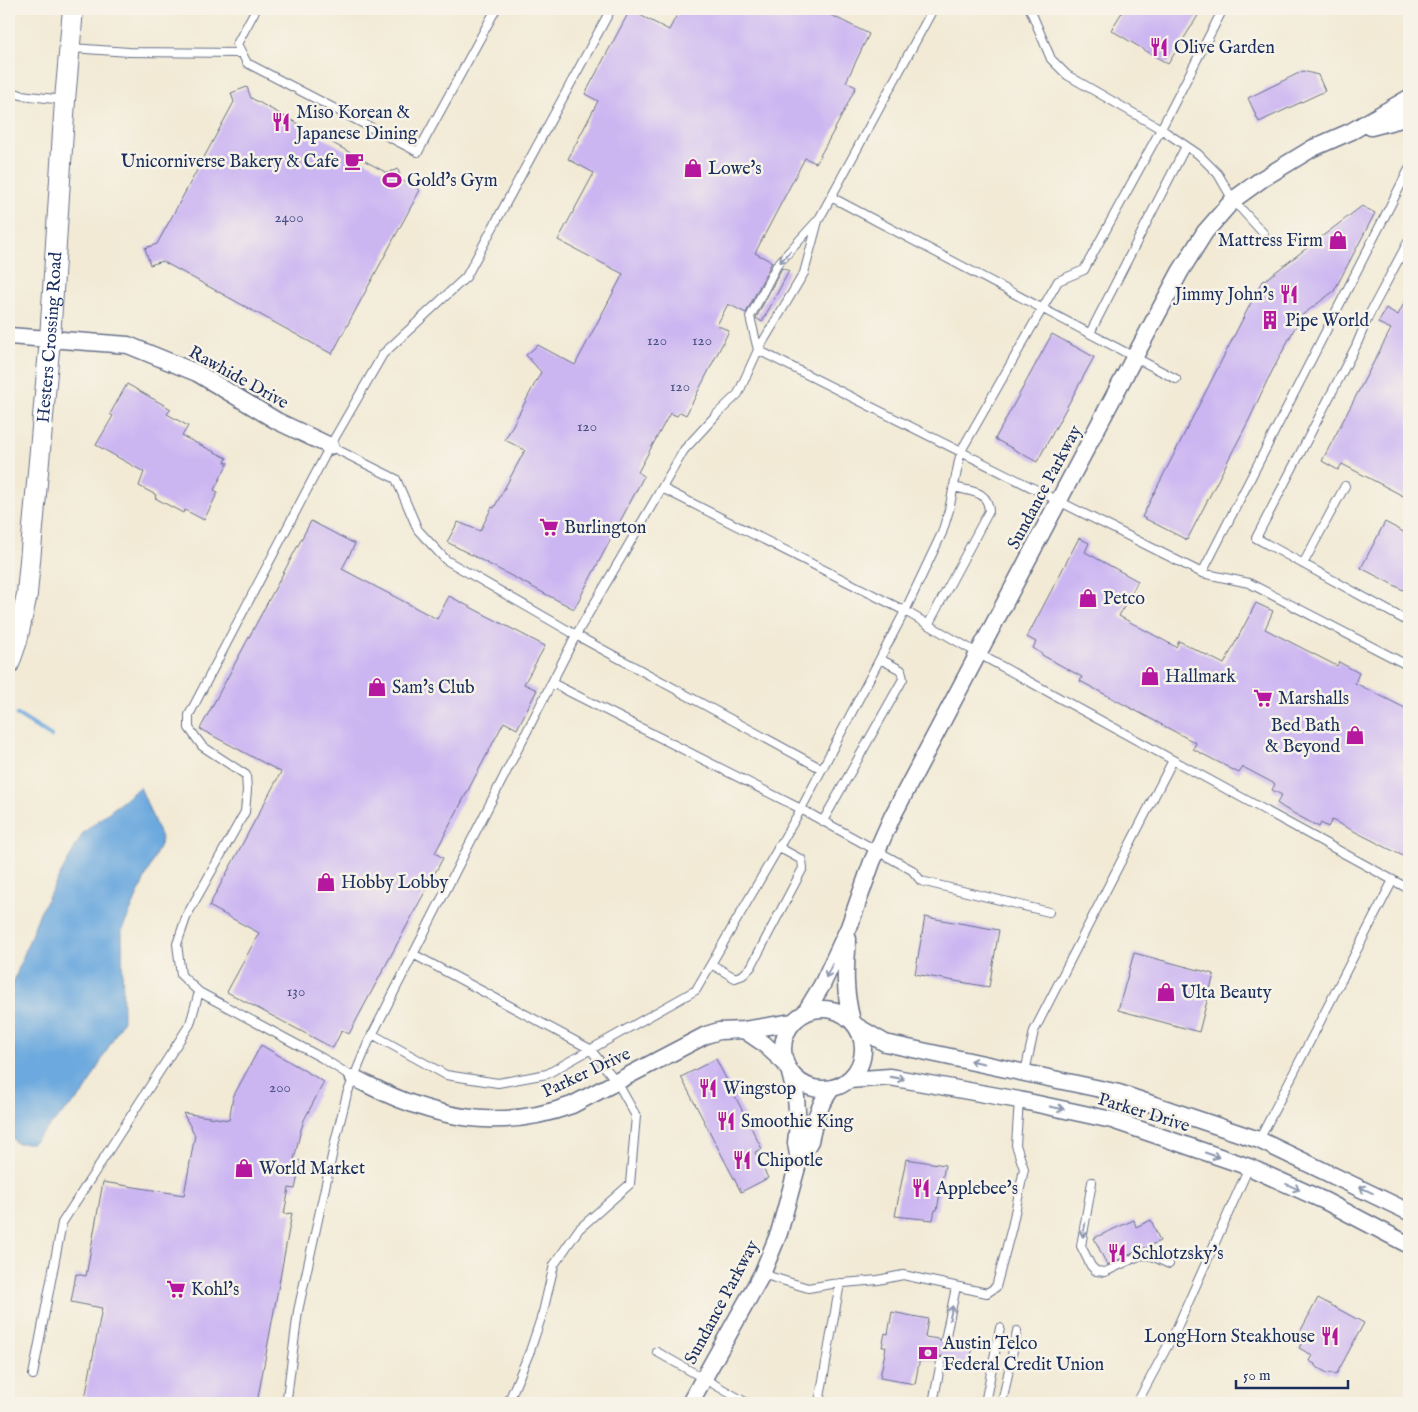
<svg xmlns="http://www.w3.org/2000/svg" width="1418" height="1412" viewBox="0 0 1418 1412" font-family="'IM FELL English',serif">
<style>
.water{fill:#6ca9de;stroke:#446c9e}
.lines{fill:none;stroke-linecap:round;stroke-linejoin:round}
.stream{stroke:#6ca9de;stroke-width:4.5}
.building{fill:#ccb6f2}
.service-casing{stroke:#667088;stroke-width:10}
.minor-casing{stroke:#667088;stroke-width:19}
.tertiary-casing{stroke:#667088;stroke-width:22}
.service{stroke:#fff;stroke-width:8}
.minor{stroke:#fff;stroke-width:16}
.tertiary{stroke:#fff;stroke-width:20}
.oneway{stroke:#8d97ae}
.labels{text-anchor:middle;stroke-width:5;stroke-linejoin:round;paint-order:stroke}
.number-label{font-size:15px;fill:#475183}
.poi-label{font-size:18px;fill:#1b2f5e;stroke:#f7f3e8;text-anchor:start}
.street-label{font-size:18px;fill:#1b2f5e;stroke:#f7f3e8}
</style>
<rect width="100%" height="100%" fill="#f7f3e8"/>
<filter id="ink" filterUnits="userSpaceOnUse"><feTurbulence type="fractalNoise" baseFrequency=".02" numOctaves="2"/><feDisplacementMap in="SourceGraphic" scale="10" xChannelSelector="R" yChannelSelector="G"/><feConvolveMatrix kernelMatrix="1 2 1 2 8 2 1 2 1" color-interpolation-filters="sRGB"/></filter>
<filter id="wash" filterUnits="userSpaceOnUse"><feTurbulence type="fractalNoise" baseFrequency=".0096" numOctaves="4" result="noise"/><feDisplacementMap in="SourceGraphic" scale="20" xChannelSelector="R" yChannelSelector="G"/><feGaussianBlur stdDeviation="1.12" result="paint"/><feColorMatrix in="noise" values="0 0 0 0 0 0 0 0 0 0 0 0 0 0 0 0 0 1.4 0 .05"/><feComposite in="paint" operator="in"/></filter>
<g filter="url(#wash)">
<rect width="100%" height="100%" fill="#f2ead5"/>
<path class="water" d="M140,787L162,840L122,930L123,1020L84,1093L32,1143H16L9,1132V994L40,912L83,833Z"/>
<g class="lines">
<path class="stream" d="M17,715L51,736"/>
</g>
<g id="blocks">
<path class="building" d="M680,9H819L869,34L846,82L856,87L838,123L816,163L805,158L755,253L772,262L746,313L728,304L717,325L729,331L686,415L680,412L677,416L670,413L638,472L644,476L574,609L447,542L458,522L480,531L492,507L494,508L525,450L505,440L541,372L526,355L538,345L575,365L623,274L558,240L594,173L568,159L598,101L585,94L630,10L669,30Z
M1124,9H1202L1168,64L1111,30Z
M1303,71L1318,75L1325,91L1259,122L1248,98Z
M247,87L251,98L387,173L398,169L401,180L420,190L332,354L162,261L150,265L145,248L157,244L234,102L231,93Z
M1362,206L1375,213L1334,291L1301,316L1266,383L1251,416L1187,540L1142,517L1261,283Z
M782,268L789,271L762,322L756,318Z
M1409,293V499L1342,464L1338,470L1322,461L1391,329L1378,323L1386,308L1398,315Z
M1052,334L1094,357L1037,462L995,439Z
M127,384L171,409L167,414L188,426L182,436L227,458L225,462L228,463L214,490L218,492L204,520L185,510L183,513L155,498L156,495L139,486L144,472L96,445L113,416L110,414Z
M311,521L355,544L342,569L437,619L449,596L545,646L524,684L537,690L517,729L504,722L435,853L443,858L349,1034L342,1030L333,1048L227,992L259,933L209,906L281,772L200,729Z
M1385,522L1409,535V593L1361,568Z
M1079,538L1089,543L1085,552L1138,581L1119,616L1176,647L1179,641L1224,664L1256,603L1273,611L1265,629L1337,666L1339,662L1359,673L1355,683L1409,710V859L1332,820L1328,827L1321,823L1319,827L1284,808L1277,803L1282,795L1272,790L1275,784L1243,767L1239,773L1193,749L1196,743L1080,681L1082,677L1042,655V654L1033,648L1036,642L1027,637Z
M925,917L999,930L989,987L915,974Z
M1134,953L1214,974L1199,1032L1118,1010Z
M261,1045L324,1082L304,1120L300,1133L294,1160L301,1161L295,1189L289,1188L284,1214L292,1213L257,1403H108L85,1399L102,1308L71,1302L76,1274L86,1276L103,1182L184,1195L195,1135L183,1113L229,1120L233,1097Z
M716,1059L762,1149L755,1152L768,1178L741,1192L681,1077Z
M906,1159L945,1165L937,1210H935L933,1220L895,1216Z
M1134,1220L1136,1227L1151,1220L1160,1241L1107,1265L1094,1238Z
M1318,1298L1364,1323L1336,1375L1330,1372L1329,1374L1315,1366V1364L1309,1361L1312,1355L1299,1348L1304,1339L1302,1338L1304,1334L1300,1332Z
M892,1312L928,1319L925,1337L939,1339L943,1345H947L950,1341L973,1346L969,1367L946,1363L945,1358L942,1356L937,1358L935,1361L920,1358L915,1384L880,1378L886,1347H882L885,1333L888,1334Z"/>
</g>
</g>
<g filter="url(#ink)">
<use href="#blocks" fill-opacity="0" stroke="#667088" stroke-width="1"/>
<g class="lines">
<g class="service-casing">
<path id="service" d="M256,9L237,44L247,63L418,152L496,9
M1030,9L1051,59L1067,75L1161,129L1198,154L1218,174L1233,200L1264,234
M71,48L129,52L241,53
M9,91L21,95L63,100
M831,197L1176,379
M816,222L777,265L750,317L758,350L1202,573L1249,583L1409,666
M1409,240L1369,315L1356,346L1256,538L1409,622
M1090,333L1186,146
M330,446L396,479L418,530L446,560L576,635L822,769
M662,488L905,611L979,654L1409,889
M1303,564L1345,486
M1202,573L1409,169
M928,625L989,511C988,490 971,492 954,487
M552,683L801,809L912,870L921,881L1049,912
M823,821L903,679L901,670L880,659
M413,954L590,1049L617,1082L636,1116L630,1184L579,1229L554,1265L543,1312L530,1351L508,1403
M711,964L735,978L743,975L751,967L803,868L802,860L778,847
M372,1034L446,1075L498,1083L547,1074L696,990L801,809L905,611L942,533L949,510L961,451L1058,281L1084,270L1161,129L1223,9
M1025,1072L1034,1031L1173,760
M354,1078L322,1058L199,992L181,975L177,944L187,915L245,812L247,790L246,775L202,746L189,728V715L330,446L383,354L466,277L611,9
M1259,1140L1393,880
M1092,1182L1081,1246L1091,1266L1096,1271L1105,1272L1141,1255L1152,1256L1169,1264
M762,1274L808,1288L832,1284L878,1280L903,1275L987,1293L996,1287L1012,1227L1024,1169L1016,1145L1019,1100
M945,1340L956,1287
M657,1352L747,1403
M33,1375L62,1223L190,1024L199,992
M289,1403L287,1398L298,1311L335,1142L347,1094L368,1043L576,635L684,450L717,414L738,394L758,350L804,273L818,221L933,9
M819,1403L840,1283
M933,1403L941,1362
M985,1403L1000,1328
M1002,1403L1017,1331
M1137,1403L1175,1332L1249,1167"/>
</g>
<g class="minor-casing">
<path id="minor" d="M1371,127L1409,117
M9,336L128,345L197,373L277,421L330,446
M848,939C845,971 844,990 852,1021
M783 1049a40 40 0 1 1 80 0a40 40 0 1 1-80 0Z
M805,1013L822,985L849,927L872,862L892,817L1135,356L1180,272L1205,232L1233,200L1262,179L1313,148L1352,131L1409,98
M856,1026L885,1043L1119,1093L1259,1140L1409,1212
M744,1030L763,1043L785,1063
M790,1073L796,1097L798,1125L796,1143L799,1160
M354,1078C371,1086 389,1096 407,1102C463,1123 515,1126 572,1105L706,1035L719,1031L744,1030L793,1022
M849,1080L890,1077L1019,1100L1112,1120L1249,1167L1325,1201L1409,1245
M690,1403L762,1274L779,1233L799,1160L810,1141L815,1120L822,1103L831,1089"/>
</g>
<g class="tertiary-casing">
<g id="tertiary">
<path id="s1" d="M9,664L17,641L27,594L50,339L65,100L73,9"/>
</g>
</g>
<use href="#service" class="service"/>
<use href="#minor" class="minor"/>
<use href="#tertiary" class="tertiary"/>
</g>
<defs><path id="oneway-shaft" d="M-6 0H5M1.5-3L5.5 0L1.5 3" fill="none" stroke-width="1.6" stroke-linecap="round" stroke-linejoin="round" transform="scale(1.25)"/></defs>
<g class="oneway">
<use href="#oneway-shaft" transform="translate(785 257) rotate(132)"/>
<use href="#oneway-shaft" transform="translate(829 971) rotate(116)"/>
<use href="#oneway-shaft" transform="translate(977 1062) rotate(-168)"/>
<use href="#oneway-shaft" transform="translate(897 1078) rotate(9)"/>
<use href="#oneway-shaft" transform="translate(1057 1108) rotate(12)"/>
<use href="#oneway-shaft" transform="translate(1212 1155) rotate(19)"/>
<use href="#oneway-shaft" transform="translate(1293 1187) rotate(24)"/>
<use href="#oneway-shaft" transform="translate(1366 1190) rotate(-155)"/>
<use href="#oneway-shaft" transform="translate(1084 1230) rotate(100)"/>
<use href="#oneway-shaft" transform="translate(951 1313) rotate(-78)"/>
</g>
</g>
<defs>
<g id="restaurant-bare" transform="scale(1.5)"><path d="M-5-6h1v4h1v-4h1v4h1v-4h1v5L-1.5 .5V6h-2V.5L-5-1ZM5-6V6H3V1.5H1.5Q1.5-4 5-6Z" fill="#b5179e" stroke="#f7f3e8" stroke-width="2.5" paint-order="stroke"/></g>
<g id="cafe-bare" transform="scale(1.5)"><path d="M-5.5-4.5H6V0H3Q3 3.5 0 3.5H-2.5Q-5.5 3.5-5.5 0ZM3-3.2v2h1.7v-2ZM-6 4.5H4V6H-6Z" fill="#b5179e" stroke="#f7f3e8" stroke-width="2.5" paint-order="stroke"/></g>
<g id="shop-bare" transform="scale(1.5)"><path d="M-5-2.5h2.3a2.7 3.5 0 0 1 5.4 0H5L5.5 6h-11ZM-1.5-2.5h3a1.5 2.3 0 0 0-3 0Z" fill="#b5179e" stroke="#f7f3e8" stroke-width="2.5" paint-order="stroke"/></g>
<g id="stadium-bare" transform="scale(1.5)"><path d="M0-5a6.5 5 0 1 0 0 10a6.5 5 0 1 0 0-10ZM-3.5-1.8h7v3.6h-7Z" fill="#b5179e" stroke="#f7f3e8" stroke-width="2.5" paint-order="stroke"/></g>
<g id="building-bare" transform="scale(1.5)"><path d="M-4-6H4V6H1V3H-1V6H-4ZM-2.5-4.3h1.7v1.8h-1.7ZM.8-4.3h1.7v1.8H.8ZM-2.5-1h1.7V.8h-1.7ZM.8-1h1.7V.8H.8Z" fill="#b5179e" stroke="#f7f3e8" stroke-width="2.5" paint-order="stroke"/></g>
<g id="supermarket-bare" transform="scale(1.5)"><path d="M-6-5.5h2.5l.6 2H6L4.5 2H-2.5L-4.4-4H-6ZM-1.5 3.2a1.3 1.3 0 1 0 .1 0ZM3 3.2a1.3 1.3 0 1 0 .1 0Z" fill="#b5179e" stroke="#f7f3e8" stroke-width="2.5" paint-order="stroke"/></g>
<g id="bank-bare" transform="scale(1.5)"><path d="M-6-4H6V4H-6ZM0-2.3a2.3 2.3 0 1 0 0 4.6a2.3 2.3 0 1 0 0-4.6Z" fill="#b5179e" stroke="#f7f3e8" stroke-width="2.5" paint-order="stroke"/></g>
</defs>
<g fill-rule="evenodd">
<use href="#restaurant-bare" x="1159" y="47"/>
<use href="#restaurant-bare" x="281" y="122"/>
<use href="#cafe-bare" x="354" y="161"/>
<use href="#shop-bare" x="693" y="168"/>
<use href="#stadium-bare" x="392" y="180"/>
<use href="#shop-bare" x="1338" y="240"/>
<use href="#restaurant-bare" x="1289" y="294"/>
<use href="#building-bare" x="1270" y="320"/>
<use href="#supermarket-bare" x="549" y="527"/>
<use href="#shop-bare" x="1088" y="598"/>
<use href="#shop-bare" x="1150" y="676"/>
<use href="#shop-bare" x="377" y="687"/>
<use href="#supermarket-bare" x="1263" y="698"/>
<use href="#shop-bare" x="1355" y="735"/>
<use href="#shop-bare" x="326" y="882"/>
<use href="#shop-bare" x="1166" y="992"/>
<use href="#restaurant-bare" x="708" y="1088"/>
<use href="#restaurant-bare" x="726" y="1121"/>
<use href="#restaurant-bare" x="742" y="1160"/>
<use href="#shop-bare" x="244" y="1168"/>
<use href="#restaurant-bare" x="921" y="1188"/>
<use href="#restaurant-bare" x="1117" y="1253"/>
<use href="#supermarket-bare" x="176" y="1289"/>
<use href="#restaurant-bare" x="1330" y="1336"/>
<use href="#bank-bare" x="928" y="1353"/>
</g>
<g class="labels">
<g class="number-label">
<text x="289" y="222">2400</text>
<text x="657" y="345">120</text>
<text x="702" y="345">120</text>
<text x="680" y="391">120</text>
<text x="587" y="431">120</text>
<text x="296" y="996">130</text>
<text x="280" y="1092">200</text>
</g>
<g class="poi-label">
<text x="1174" y="53">Olive Garden</text>
<text x="296" y="118">Miso Korean &amp;<tspan x="296" dy="21">Japanese Dining</tspan></text>
<text x="339" y="167" text-anchor="end">Unicorniverse Bakery &amp; Cafe</text>
<text x="708" y="174">Lowe's</text>
<text x="407" y="186">Gold's Gym</text>
<text x="1323" y="246" text-anchor="end">Mattress Firm</text>
<text x="1274" y="300" text-anchor="end">Jimmy John's</text>
<text x="1285" y="326">Pipe World</text>
<text x="564" y="533">Burlington</text>
<text x="1103" y="604">Petco</text>
<text x="1165" y="682">Hallmark</text>
<text x="392" y="693">Sam's Club</text>
<text x="1278" y="704">Marshalls</text>
<text x="1340" y="731" text-anchor="end">Bed Bath<tspan x="1340" dy="21">&amp; Beyond</tspan></text>
<text x="341" y="888">Hobby Lobby</text>
<text x="1181" y="998">Ulta Beauty</text>
<text x="723" y="1094">Wingstop</text>
<text x="741" y="1127">Smoothie King</text>
<text x="757" y="1166">Chipotle</text>
<text x="259" y="1174">World Market</text>
<text x="936" y="1194">Applebee's</text>
<text x="1132" y="1259">Schlotzsky's</text>
<text x="191" y="1295">Kohl's</text>
<text x="1315" y="1342" text-anchor="end">LongHorn Steakhouse</text>
<text x="943" y="1349">Austin Telco<tspan x="943" dy="21">Federal Credit Union</tspan></text>
</g>
<g class="street-label">
<text dy="6" stroke="none"><textPath href="#s1" startOffset="330">Hesters Crossing Road</textPath></text>
<text transform="translate(239 377) rotate(29)" y="6">Rawhide Drive</text>
<text transform="translate(1044 487) rotate(-62)" y="6">Sundance Parkway</text>
<text transform="translate(586 1072) rotate(-25)" y="6">Parker Drive</text>
<text transform="translate(1144 1112) rotate(17)" y="6">Parker Drive</text>
<text transform="translate(721 1302) rotate(-62)" y="6">Sundance Parkway</text>
</g>
</g>
<rect width="1418" height="1412" fill="none" stroke="#f7f3e8" stroke-width="30"/>
<path d="M1236 1380v8h112v-8" fill="none" stroke="#1b2f5e" stroke-width="2.5"/>
<text x="1243" y="1380" font-size="15" fill="#1b2f5e" stroke="#f7f3e8" stroke-width="4" paint-order="stroke">50 m</text>
</svg>
